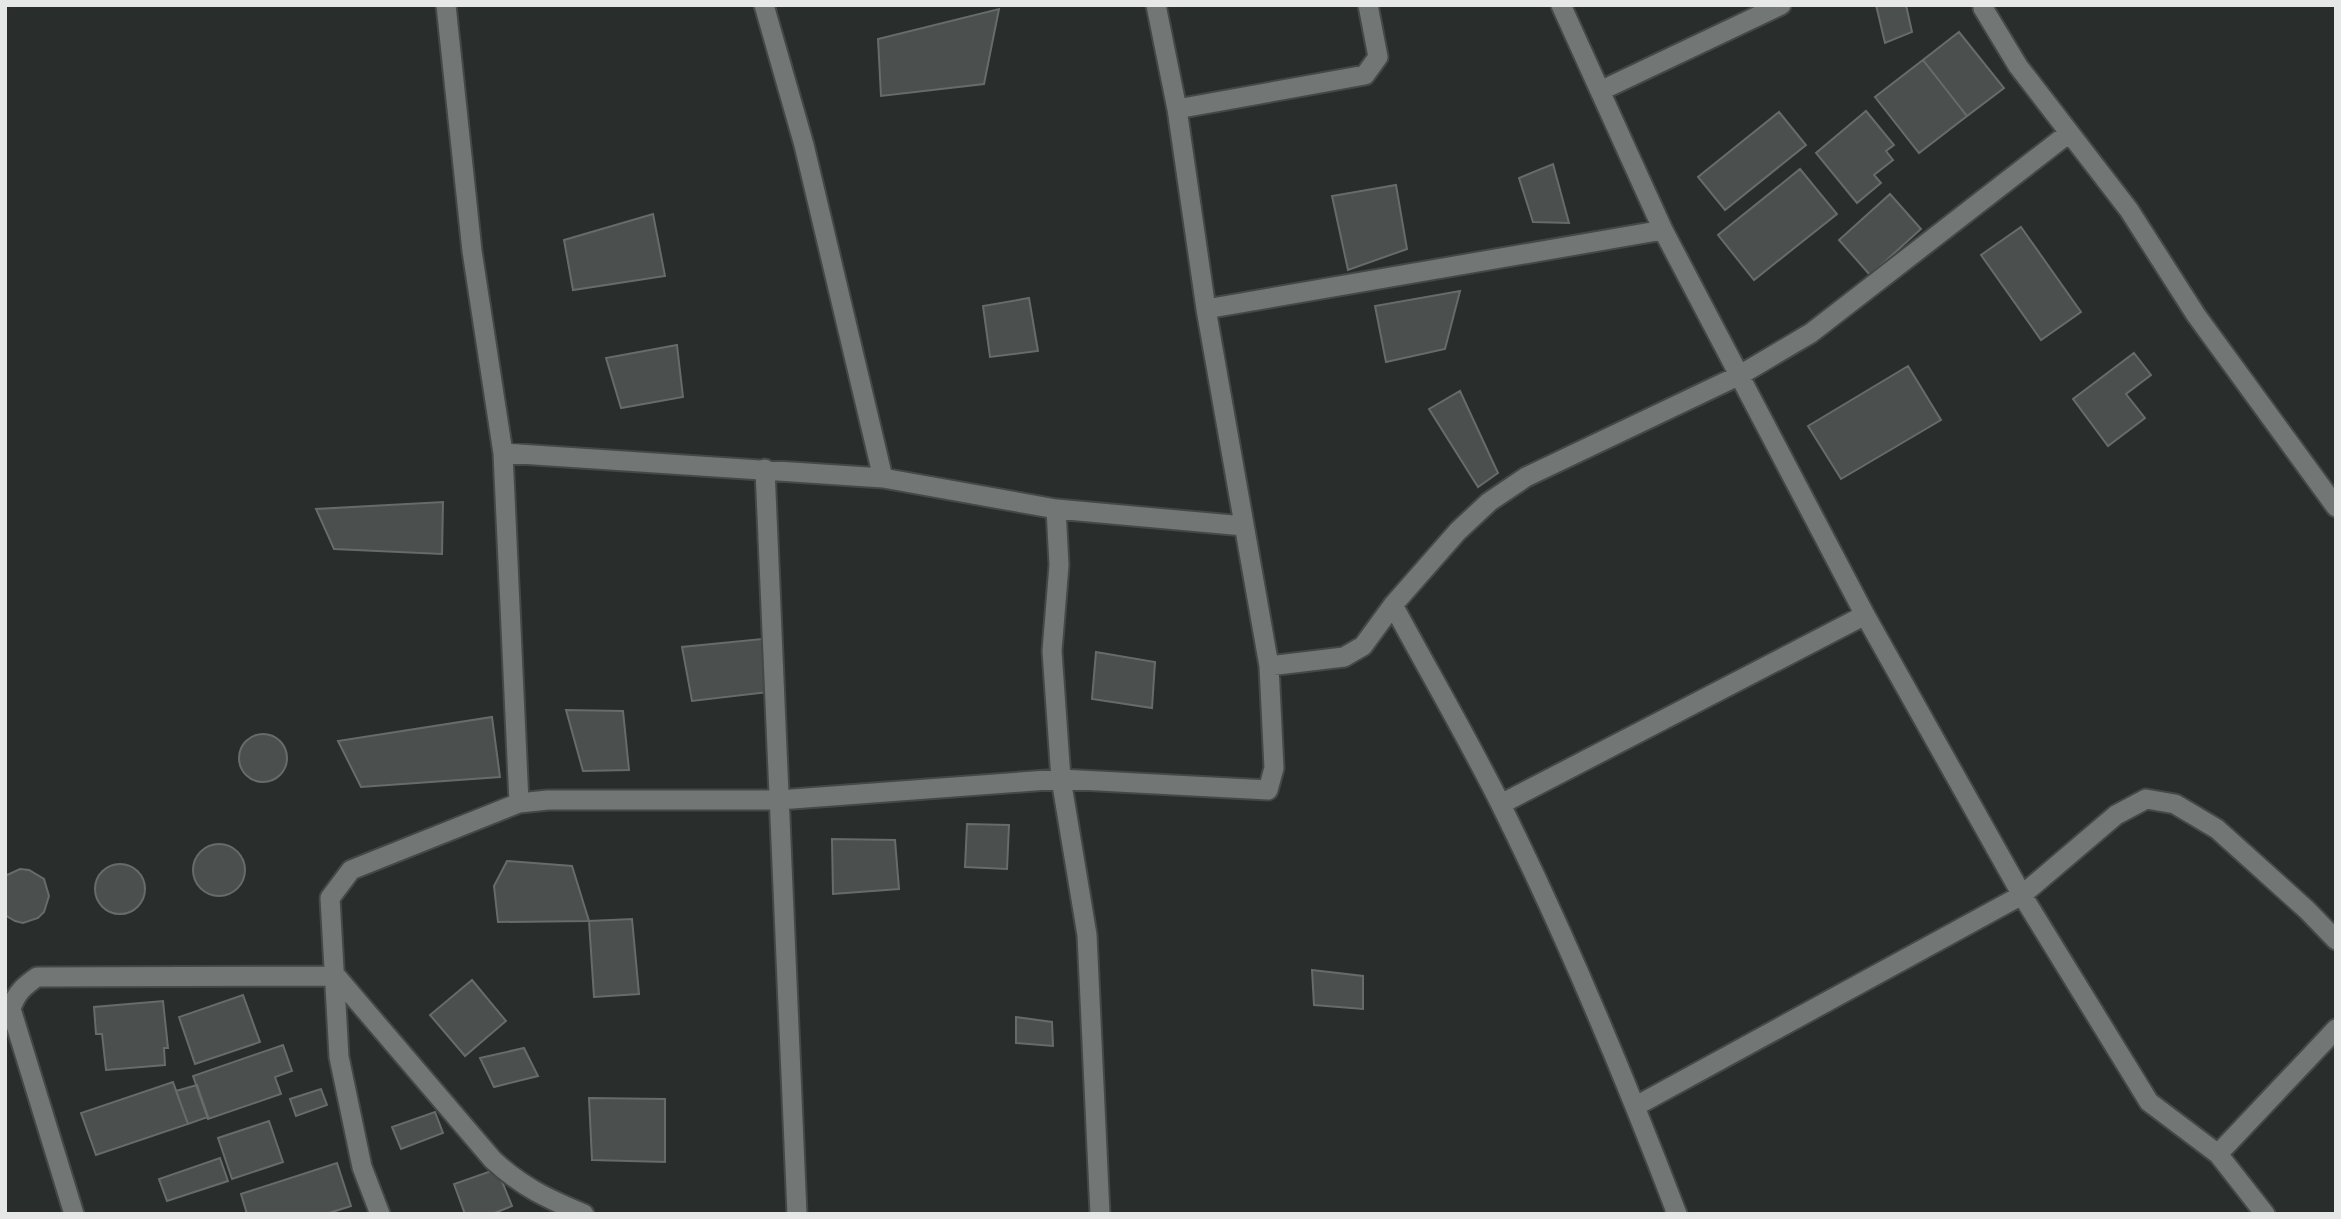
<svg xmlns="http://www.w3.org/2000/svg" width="2341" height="1219" viewBox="0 0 2341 1219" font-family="Karla,sans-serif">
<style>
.building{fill:#4b4f4e;stroke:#676b69;stroke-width:2}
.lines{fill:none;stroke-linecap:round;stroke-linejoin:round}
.minor-casing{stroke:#454847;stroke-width:23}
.minor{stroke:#727675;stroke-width:19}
</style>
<rect width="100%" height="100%" fill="#292d2b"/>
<path class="building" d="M1876,5H1906L1912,32L1885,43Z
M999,9L984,84L881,96L878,39Z
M1959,32L2004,88L1967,116L1923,60Z
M1923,60L1967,116L1919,153L1875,97Z
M1866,111L1894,145L1886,151L1893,160L1874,175L1881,183L1857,203L1816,153Z
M1779,112L1806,145L1725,210L1698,177Z
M1553,164L1569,223L1533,222L1519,178Z
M1800,169L1837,214L1754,280L1718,235Z
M1396,185L1407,249L1348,270L1332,196Z
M1890,194L1921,229L1870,275L1839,240Z
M653,214L665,276L573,290L564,240Z
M2021,227L2081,312L2041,340L1981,255Z
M1460,291L1445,349L1386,362L1375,306Z
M1029,298L1038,351L990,357L983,306Z
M677,345L683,397L621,408L606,358Z
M2134,353L2151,375L2126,394L2145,418L2108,446L2073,399Z
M1908,366L1941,420L1841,479L1808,426Z
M1460,391L1498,473L1478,487L1429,409Z
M443,502L442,554L334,549L316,509Z
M762,639L769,692L692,701L682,647Z
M1096,652L1155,662L1152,708L1092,699Z
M566,710L623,711L629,770L583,771Z
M492,717L500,777L361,787L338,741Z
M239 758a24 24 0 1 1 48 0a24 24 0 1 1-48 0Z
M967,824L1009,825L1007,869L965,867Z
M832,839L895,840L899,889L833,894Z
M193 870a26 26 0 1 1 52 0a26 26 0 1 1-52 0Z
M507,861L572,866L589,921L498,922L494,886Z
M95 889a25 25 0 1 1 50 0a25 25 0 1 1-50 0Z
M20,869L29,870L44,879L49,896L44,912L38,918L23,923L15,921L5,915V876Z
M632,919L639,994L594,997L589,921Z
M1312,970L1363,976V1009L1314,1005Z
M472,980L506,1021L465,1056L430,1015Z
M243,995L260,1042L195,1064L179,1017Z
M163,1001L168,1048H164L165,1065L106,1070L102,1034H96L94,1007Z
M1016,1017L1052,1022L1053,1046L1016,1043Z
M283,1045L292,1071L275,1077L281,1094L208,1119L193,1076Z
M524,1048L538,1076L494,1087L480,1058Z
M173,1082L188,1124L96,1155L81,1113Z
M197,1085L208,1117L188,1124L176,1091Z
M321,1089L327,1105L296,1116L290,1099Z
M589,1098L665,1099V1162L592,1160Z
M435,1112L443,1133L401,1149L392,1127Z
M269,1121L283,1162L232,1179L218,1138Z
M220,1158L228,1181L167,1201L159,1179Z
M337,1163L351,1206L326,1214H247L241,1194Z
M497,1169L512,1206L492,1214H465L454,1184Z"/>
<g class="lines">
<g class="minor-casing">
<path id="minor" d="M446,5L472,251L503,453L519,803
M764,5L804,145L883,478
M1561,5L1663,230L1865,615L2022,895L2149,1102L2218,1154L2265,1214
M1983,5V8L2018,66L2129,210L2196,315L2336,507
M1600,91L1781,5
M1177,109L1365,75L1378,57L1368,5
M1206,309L1663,230
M503,453L883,478L1056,509L1244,526
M765,469L797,1214
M1056,509L1059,565L1052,651L1061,779L1087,935L1100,1214
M1393,605C1429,672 1467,737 1501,805C1567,938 1624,1075 1677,1214
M1269,666L1344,657L1363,646L1393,605L1458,531L1489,502L1526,477L1740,375L1811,333L2069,133
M1501,804L1865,615
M1636,1106L2022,895L2116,815L2146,799L2175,804L2217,829L2307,910L2336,940
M2218,1154L2336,1029
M74,1214L11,1009C16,993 24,986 37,977L336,976L493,1160C522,1187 548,1199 584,1214
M380,1214L362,1167L339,1057L330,898L351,870L519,803L548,800H779L1061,779L1268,790L1274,768L1269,666L1206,309L1177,109L1156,5"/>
</g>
<use href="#minor" class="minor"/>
</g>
<rect width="2341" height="1219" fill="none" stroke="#e6e8e7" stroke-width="14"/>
</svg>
